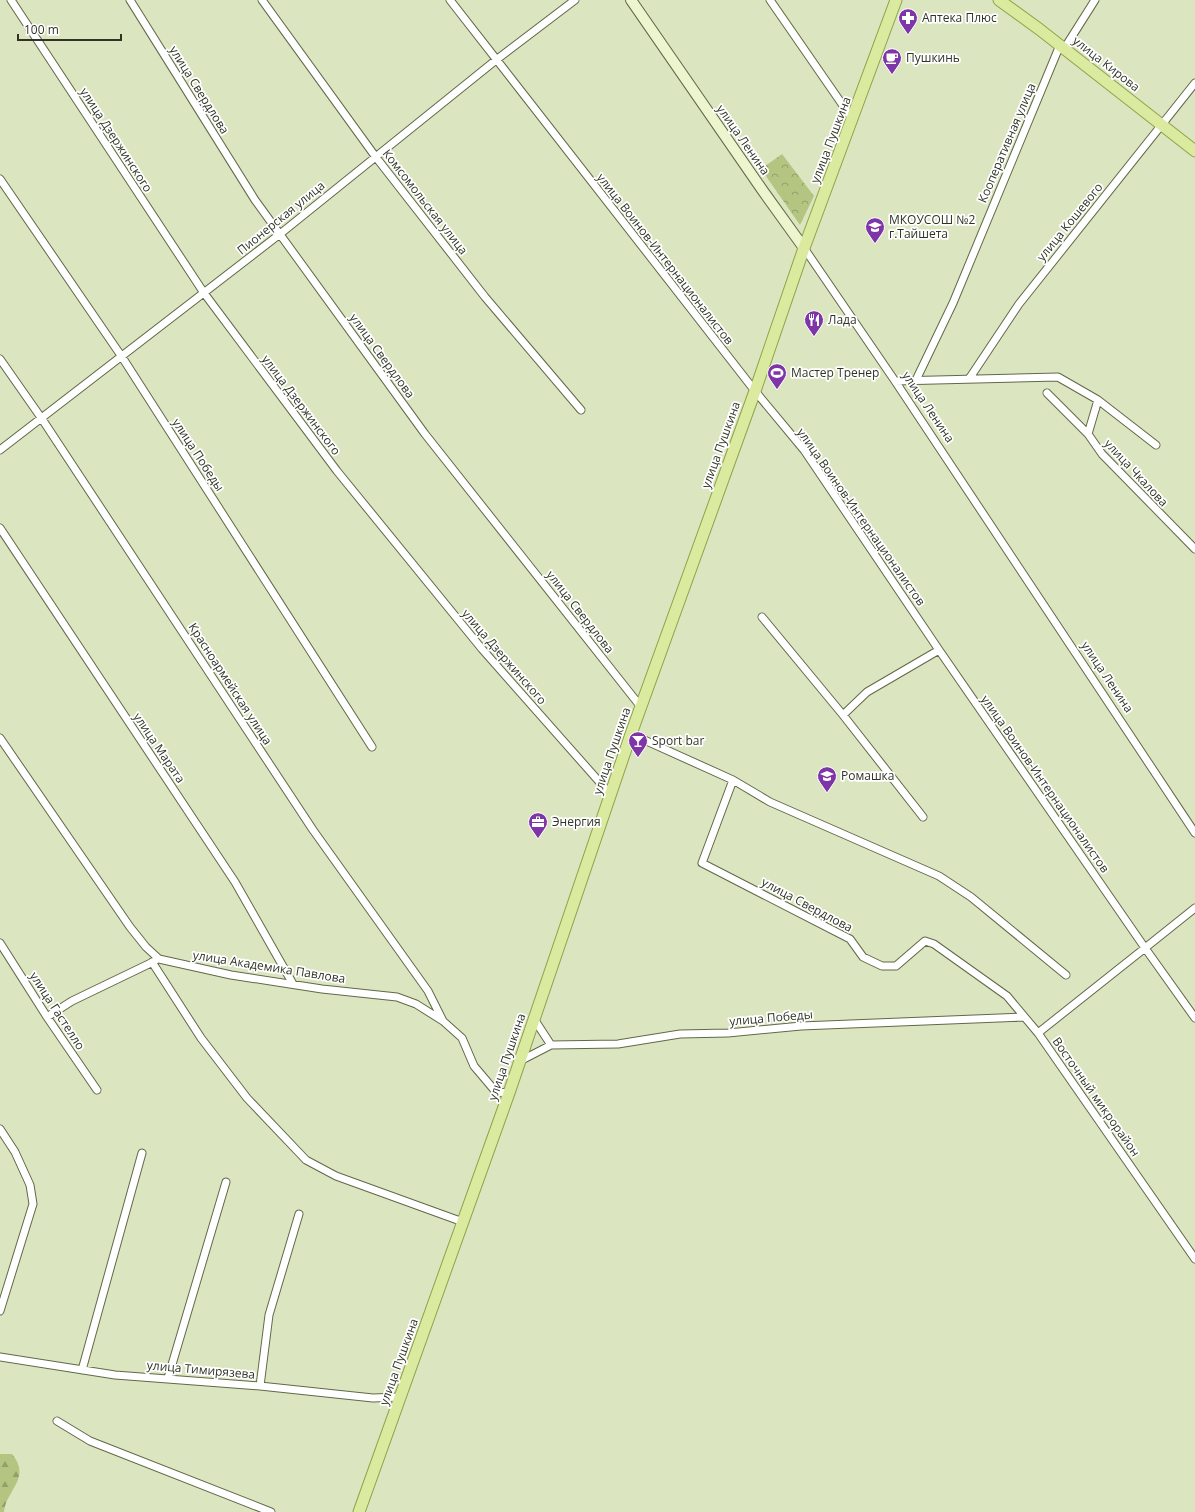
<svg xmlns="http://www.w3.org/2000/svg" width="1195" height="1512" viewBox="0 0 1195 1512" font-family="'Open Sans',sans-serif">
<style>
.forest{fill:url(#forest-firs)}
.park{fill:url(#park-crowns)}
.lines{fill:none;stroke-linecap:round;stroke-linejoin:round}
.minor-casing{stroke:#606949;stroke-width:9}
.secondary-casing{stroke:#606949;stroke-width:12}
.primary-casing{stroke:#8fa24b;stroke-width:13}
.minor{stroke:#fff;stroke-width:7}
.secondary{stroke:#edf5cf;stroke-width:10}
.primary{stroke:#daeb9f;stroke-width:11}
.labels{text-anchor:middle;stroke-width:3.5;stroke-linejoin:round;paint-order:stroke}
.poi-label{font-size:12px;fill:#303426;stroke:#fff;text-anchor:start}
.street-label{font-size:12px;fill:#303426;stroke:#fff}
</style>
<defs>
<pattern id="forest-firs" width="22" height="20" patternUnits="userSpaceOnUse"><rect width="22" height="20" fill="#b3c580"/><path d="M5 1l3.5 6h-7zM16 11l3.5 6h-7z" fill="#92a169"/></pattern>
<pattern id="park-crowns" width="20" height="18" patternUnits="userSpaceOnUse"><rect width="20" height="18" fill="#b3c580"/><path d="M2 6a3 3 0 1 1 6 0M12 15a3 3 0 1 1 6 0" fill="none" stroke="#92a169"/></pattern>
</defs>
<rect width="100%" height="100%" fill="#dbe6c1"/>
<path class="forest" d="M0,1454H12C32,1478 6,1490 4,1512H0Z"/>
<path class="park" d="M782,154L814,196L800,225L761,169Z"/>
<g class="lines">
<g class="minor-casing">
<path id="minor" d="M11,0L204,293L337,471L482,649L611,795
M130,0L255,200L425,434L641,707
M262,0L375,156L485,297L581,410
M450,0L755,391L804,450L939,650L1145,948L1195,908
M770,0L853,120
M1064,49L1095,0
M0,179L122,357L372,747
M804,248L895,381L1195,833
M0,359L42,419L313,830L428,991L443,1021
M969,379L1019,304L1195,83
M916,380L953,303L1060,45
M895,381L1058,377L1098,400L1156,445
M1047,393L1088,434L1102,454L1195,549
M1088,434L1098,400
M0,450L280,234L496,60L575,0
M0,528L235,882L293,984
M762,617L843,715L923,817
M843,715L867,692L939,650
M631,734L733,780L770,802L939,876L971,897L1066,975
M0,738L130,927L146,947L159,959L231,975L322,989L397,997L416,1004L443,1021L462,1038L474,1066L496,1092L509,1093
M733,780L702,863L850,939L863,957L882,966H896L925,941L934,944L1007,996L1038,1033
M0,943L47,1017L97,1090
M152,962L201,1038L247,1098L306,1160L336,1176L463,1222
M47,1017L72,1001L155,961
M1195,1018L1145,948L1038,1033L1195,1259
M534,1019L551,1045L618,1044L680,1034L728,1033L801,1026L1024,1017
M520,1061L551,1045
M0,1129L15,1152L30,1185L33,1204L0,1311
M0,1357L115,1375L260,1386L373,1398L400,1397
M82,1370L142,1153
M168,1378L226,1182
M260,1386L269,1315L299,1214
M57,1421L90,1441L271,1512"/>
</g>
<g class="secondary-casing">
<path id="secondary" d="M631,0L763,191L804,248"/>
</g>
<g class="primary-casing">
<path id="primary" d="M999,0L1039,29L1195,151
M359,1512L509,1093L631,734L755,391L804,248L896,0"/>
</g>
<use href="#minor" class="minor"/>
<use href="#secondary" class="secondary"/>
<use href="#primary" class="primary"/>
</g>
<defs>
<g id="pharmacy-pin" transform="scale(1)"><path d="M0 17L-7.5 6A9.5 9.5 0 1 1 7.5 6Z" fill="#7e35a7" stroke="#fff"/><path d="M-2-6h4v4h4v4h-4v4h-4v-4h-4v-4h4Z" fill="#fff"/></g>
<g id="cafe-pin" transform="scale(1)"><path d="M0 17L-7.5 6A9.5 9.5 0 1 1 7.5 6Z" fill="#7e35a7" stroke="#fff"/><path d="M-5.5-4.5H6V0H3Q3 3.5 0 3.5H-2.5Q-5.5 3.5-5.5 0ZM3-3.2v2h1.7v-2ZM-6 4.5H4V6H-6Z" fill="#fff"/></g>
<g id="school-pin" transform="scale(1)"><path d="M0 17L-7.5 6A9.5 9.5 0 1 1 7.5 6Z" fill="#7e35a7" stroke="#fff"/><path d="M0-5L7-2L0 1L-7-2ZM-4 1L0 2.5L4 1V4Q0 6-4 4Z" fill="#fff"/></g>
<g id="restaurant-pin" transform="scale(1)"><path d="M0 17L-7.5 6A9.5 9.5 0 1 1 7.5 6Z" fill="#7e35a7" stroke="#fff"/><path d="M-5-6h1v4h1v-4h1v4h1v-4h1v5L-1.5 .5V6h-2V.5L-5-1ZM5-6V6H3V1.5H1.5Q1.5-4 5-6Z" fill="#fff"/></g>
<g id="stadium-pin" transform="scale(1)"><path d="M0 17L-7.5 6A9.5 9.5 0 1 1 7.5 6Z" fill="#7e35a7" stroke="#fff"/><path d="M0-5a6.5 5 0 1 0 0 10a6.5 5 0 1 0 0-10ZM-3.5-1.8h7v3.6h-7Z" fill="#fff"/></g>
<g id="bar-pin" transform="scale(1)"><path d="M0 17L-7.5 6A9.5 9.5 0 1 1 7.5 6Z" fill="#7e35a7" stroke="#fff"/><path d="M-6-5H6L.8 .8V4.5H3.5V6h-7V4.5H-.8V.8Z" fill="#fff"/></g>
<g id="office-pin" transform="scale(1)"><path d="M0 17L-7.5 6A9.5 9.5 0 1 1 7.5 6Z" fill="#7e35a7" stroke="#fff"/><path d="M-6-3h4V-5.5h4V-3h4V5H-6ZM-1-4.5V-3h2v-1.5ZM-6 0V1H6V0Z" fill="#fff"/></g>
</defs>
<g fill-rule="evenodd">
<use href="#pharmacy-pin" x="908" y="18"/>
<use href="#cafe-pin" x="892" y="58"/>
<use href="#school-pin" x="875" y="227"/>
<use href="#restaurant-pin" x="814" y="320"/>
<use href="#stadium-pin" x="777" y="373"/>
<use href="#bar-pin" x="638" y="741"/>
<use href="#school-pin" x="827" y="776"/>
<use href="#office-pin" x="538" y="822"/>
</g>
<g class="labels">
<g class="poi-label">
<text x="922" y="22">Аптека Плюс</text>
<text x="906" y="62">Пушкинь</text>
<text x="889" y="224">МКОУСОШ №2<tspan x="889" dy="14">г.Тайшета</tspan></text>
<text x="828" y="324">Лада</text>
<text x="791" y="377">Мастер Тренер</text>
<text x="652" y="745">Sport bar</text>
<text x="841" y="780">Ромашка</text>
<text x="552" y="826">Энергия</text>
</g>
<g class="street-label">
<text transform="translate(1106 64) rotate(38)" y="4">улица Кирова</text>
<text transform="translate(199 90) rotate(58)" y="4">улица Свердлова</text>
<text transform="translate(116 140) rotate(57)" y="4">улица Дзержинского</text>
<text transform="translate(743 140) rotate(55)" y="4">улица Ленина</text>
<text transform="translate(831 140) rotate(-69)" y="4">улица Пушкина</text>
<text transform="translate(1007 143) rotate(-67)" y="4">Кооперативная улица</text>
<text transform="translate(425 202) rotate(52)" y="4">Комсомольская улица</text>
<text transform="translate(281 218) rotate(-39)" y="4">Пионерская улица</text>
<text transform="translate(1070 222) rotate(-51)" y="4">улица Кошевого</text>
<text transform="translate(665 259) rotate(52)" y="4">улица Воинов-Интернационалистов</text>
<text transform="translate(382 356) rotate(54)" y="4">улица Свердлова</text>
<text transform="translate(301 405) rotate(53)" y="4">улица Дзержинского</text>
<text transform="translate(928 407) rotate(56)" y="4">улица Ленина</text>
<text transform="translate(721 445) rotate(-70)" y="4">улица Пушкина</text>
<text transform="translate(198 455) rotate(57)" y="4">улица Победы</text>
<text transform="translate(1136 473) rotate(47)" y="4">улица Чкалова</text>
<text transform="translate(861 517) rotate(55)" y="4">улица Воинов-Интернационалистов</text>
<text transform="translate(580 612) rotate(52)" y="4">улица Свердлова</text>
<text transform="translate(504 657) rotate(49)" y="4">улица Дзержинского</text>
<text transform="translate(1107 677) rotate(56)" y="4">улица Ленина</text>
<text transform="translate(230 684) rotate(57)" y="4">Красноармейская улица</text>
<text transform="translate(159 748) rotate(56)" y="4">улица Марата</text>
<text transform="translate(612 751) rotate(-71)" y="4">улица Пушкина</text>
<text transform="translate(1045 784) rotate(55)" y="4">улица Воинов-Интернационалистов</text>
<text transform="translate(807 905) rotate(28)" y="4">улица Свердлова</text>
<text transform="translate(269 967) rotate(9)" y="4">улица Академика Павлова</text>
<text transform="translate(57 1011) rotate(57)" y="4">улица Гастелло</text>
<text transform="translate(771 1018) rotate(-5)" y="4">улица Победы</text>
<text transform="translate(507 1057) rotate(-71)" y="4">улица Пушкина</text>
<text transform="translate(1096 1097) rotate(55)" y="4">Восточный микрорайон</text>
<text transform="translate(399 1362) rotate(-70)" y="4">улица Пушкина</text>
<text transform="translate(201 1370) rotate(5)" y="4">улица Тимирязева</text>
</g>
</g>
<path d="M18 34v6h103v-6" fill="none" stroke="#303426" stroke-width="2"/>
<text x="24" y="34" font-size="12" fill="#303426" stroke="#ffffff" stroke-width="3" paint-order="stroke">100 m</text>
</svg>
